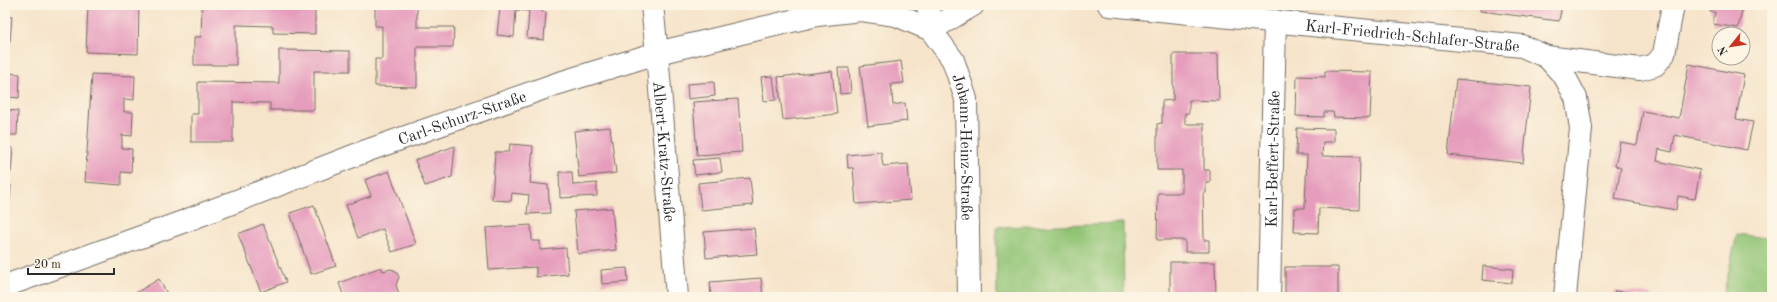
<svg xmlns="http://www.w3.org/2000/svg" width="1777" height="302" viewBox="0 0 1777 302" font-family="'Old Standard TT',serif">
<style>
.green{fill:#91c475;stroke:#5e7850}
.building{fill:#e69dbd}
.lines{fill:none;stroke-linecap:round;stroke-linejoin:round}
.minor-casing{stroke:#726c63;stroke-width:24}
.minor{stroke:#fff;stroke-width:22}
.labels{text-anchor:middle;stroke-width:3;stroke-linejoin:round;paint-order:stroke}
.street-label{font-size:16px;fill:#2b2b2b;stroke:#fcf5e5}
</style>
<rect width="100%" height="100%" fill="#fcf5e5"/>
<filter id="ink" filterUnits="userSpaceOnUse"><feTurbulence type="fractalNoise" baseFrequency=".025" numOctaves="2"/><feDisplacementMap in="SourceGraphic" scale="8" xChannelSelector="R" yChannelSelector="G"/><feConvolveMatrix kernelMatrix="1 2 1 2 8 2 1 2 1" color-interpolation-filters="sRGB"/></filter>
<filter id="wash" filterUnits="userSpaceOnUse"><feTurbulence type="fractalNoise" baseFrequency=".012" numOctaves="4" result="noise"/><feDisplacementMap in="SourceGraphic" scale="16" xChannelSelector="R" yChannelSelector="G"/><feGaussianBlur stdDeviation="0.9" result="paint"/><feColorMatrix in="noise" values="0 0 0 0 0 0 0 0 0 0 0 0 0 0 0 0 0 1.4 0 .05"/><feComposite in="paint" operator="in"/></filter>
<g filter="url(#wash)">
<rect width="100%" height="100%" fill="#f6e4ca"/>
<path class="green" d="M1123,223L1124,297H997L996,227Z
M1737,234L1772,239V297H1723Z"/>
<g id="blocks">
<path class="building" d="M88,5H139L138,54L86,52Z
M202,5H315V34L273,33V26L236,25V65H194V37H201Z
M375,5H417V27H454L453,47H417V87L375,86V59H382V26H375Z
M504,5H543L542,12H546L544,40L527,38L529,11L516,10L514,37L497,35L500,8L504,9Z
M1427,5H1459V9Z
M1480,5H1562L1559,21L1480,11Z
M1711,5H1755L1754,9L1743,6L1738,28L1713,24L1715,12H1710Z
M5,16L12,17L10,41L5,40Z
M279,50L350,51V71H314V110H270V103L233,102V142H191V114H198V82L279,83Z
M1173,54H1218L1219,101L1189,100V113H1185V124H1204V170H1210V183H1206V193H1203L1204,240H1209V252H1185V240H1157L1158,193H1182V170H1157V124L1162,123V101L1173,100Z
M901,61L904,83L891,84L893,105L905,103L907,121L868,126L860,66Z
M1689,64L1744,75L1736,119L1753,122L1747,150L1675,135L1672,152L1659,149L1657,161L1700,170L1695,199L1678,196L1676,210L1615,199L1621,168L1615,166L1620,142L1637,145L1643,111L1679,118Z
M838,68H849L851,93L840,94Z
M832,71L837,114L783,120L778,77Z
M1325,71L1372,72L1370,118L1334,117L1333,112H1324V117L1296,116L1297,76L1325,77Z
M5,73L20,74L19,98L9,97L8,110L18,111L17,135H7L6,148H13L11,172L5,171Z
M92,74L135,76L134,100L124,99V112H133L132,136L122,135V148L132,149L131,173L121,172V185L85,182Z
M773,76L776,100L764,101L761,77Z
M1456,79L1531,87L1523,163L1448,155Z
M714,82L715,96L688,99L687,84Z
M738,99L742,152L697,155L693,102Z
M610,127L616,173L579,177L574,131Z
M1297,128L1334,129V142H1323L1322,156L1360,157L1359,210L1319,208L1318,233L1294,232L1295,208H1305L1307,155H1296Z
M510,144L533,146L530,183L548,185L550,213L527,214L529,195L512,193L511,201L492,200L495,152H509Z
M455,146L452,177L425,186L415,160Z
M881,152L883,166L908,164L911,200L856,204L853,168H848L847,155Z
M720,158L722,172L695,175L693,160Z
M389,171L416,244L392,252L383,229L358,238L346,205L371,196L365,180Z
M559,172H572L573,185L597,183V196L560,198Z
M750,178L753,205L701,210L698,183Z
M5,185H11L9,209H5Z
M314,205L336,266L311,274L290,213Z
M612,208L616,250L578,254L574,211Z
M263,224L286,282L261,292L238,234Z
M531,225L532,241H540V250L566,248L568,274L536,277V267L489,270L486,228Z
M754,228L757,254L706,258L704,232Z
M1170,262H1215L1216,297H1170Z
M1483,266L1513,269L1512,283L1482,280Z
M381,267L383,271L391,269L396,271L399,277L396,285L400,297H344L339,283Z
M1285,267H1338V297H1285Z
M627,268L628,282L602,284L601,270Z
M761,278L763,297H711L710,282Z
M159,279L169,297H129Z
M1615,291L1652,295V297H1614Z
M602,294V297H573L572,295Z"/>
</g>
</g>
<g filter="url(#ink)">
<use href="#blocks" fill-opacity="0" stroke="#726c63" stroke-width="1"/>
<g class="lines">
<g class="minor-casing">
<g id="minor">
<path id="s1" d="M652,5L657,53L677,297"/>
<path id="s2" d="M928,5L931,30L953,60L966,99L969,297"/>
<path id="s3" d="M1109,5L1522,46L1547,57L1565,77L1576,98L1581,128L1565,297"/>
<path d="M1547,57L1640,69L1655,65L1664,54L1673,5"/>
<path id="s4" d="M5,286L185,221L366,151L556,84L657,53L817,15L861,10L896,15L931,30L973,5"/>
<path id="s5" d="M1269,297L1275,21"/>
</g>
</g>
<use href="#minor" class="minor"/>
</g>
</g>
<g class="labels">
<g class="street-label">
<text dy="6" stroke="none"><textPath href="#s3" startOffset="305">Karl-Friedrich-Schlafer-Straße</textPath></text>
<text dy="6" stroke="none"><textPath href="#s4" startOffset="487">Carl-Schurz-Straße</textPath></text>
<text dy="6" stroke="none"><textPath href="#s2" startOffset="151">Johann-Heinz-Straße</textPath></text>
<text dy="6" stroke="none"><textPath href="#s1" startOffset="147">Albert-Kratz-Straße</textPath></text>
<text dy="6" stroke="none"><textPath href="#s5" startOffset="138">Karl-Beffert-Straße</textPath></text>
</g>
</g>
<rect width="1777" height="302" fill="none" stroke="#fcf5e5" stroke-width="20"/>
<g transform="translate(1731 46) rotate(240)"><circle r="19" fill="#fcf5e5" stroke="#a8a49b"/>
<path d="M0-3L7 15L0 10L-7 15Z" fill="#c8321e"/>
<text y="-6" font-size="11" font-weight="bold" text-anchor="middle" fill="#2b2b2b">N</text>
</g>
<path d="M28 268v6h86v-6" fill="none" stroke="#2b2b2b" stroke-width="2"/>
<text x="34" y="268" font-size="12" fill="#2b2b2b" stroke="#fcf5e5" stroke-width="3" paint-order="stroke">20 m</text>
</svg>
